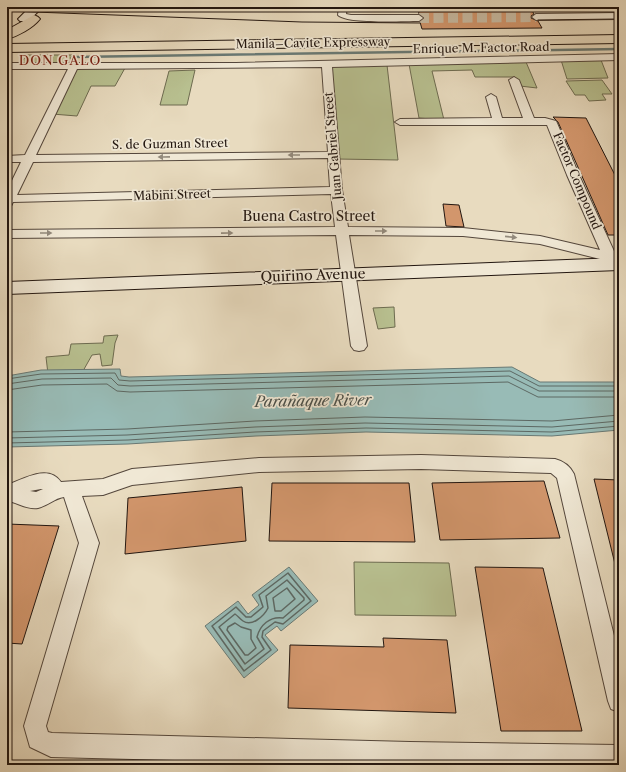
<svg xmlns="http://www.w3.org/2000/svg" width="626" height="772" viewBox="0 0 626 772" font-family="'Libre Caslon Text',serif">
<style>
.green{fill:#b8c090;stroke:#6d6b50}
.water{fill:#98bbb6;stroke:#697974}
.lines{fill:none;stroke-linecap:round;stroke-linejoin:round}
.shore-far1{stroke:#5d6863;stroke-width:1}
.shore{stroke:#5d6863;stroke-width:1.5}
.stream{stroke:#697974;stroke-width:2.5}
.building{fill:#d2966c;stroke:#221610}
.minor-tunnel{stroke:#cabda5;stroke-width:10;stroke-dasharray:10 4.5;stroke-linecap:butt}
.minor-casing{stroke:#54473c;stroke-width:2}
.secondary-casing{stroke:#221610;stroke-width:2}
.motorway-casing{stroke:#221610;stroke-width:2}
.minor{fill:#f0e8d5;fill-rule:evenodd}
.secondary{fill:#f0e8d5;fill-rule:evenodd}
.motorway{fill:#e8dbbf;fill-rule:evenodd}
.tram{stroke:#221610;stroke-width:1}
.oneway{fill:#938a7c}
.labels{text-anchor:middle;stroke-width:3.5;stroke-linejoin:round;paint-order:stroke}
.far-street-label{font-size:12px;fill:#221610;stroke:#f0e8d5}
.far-quarter-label{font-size:13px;letter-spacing:1px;fill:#7a1f14;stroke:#f0e8d5}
.street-label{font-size:14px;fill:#221610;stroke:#f0e8d5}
.water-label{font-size:15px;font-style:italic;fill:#4b504a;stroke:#f0e8d5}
</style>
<rect width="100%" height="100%" fill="#e8dbbf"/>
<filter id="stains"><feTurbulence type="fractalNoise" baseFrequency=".005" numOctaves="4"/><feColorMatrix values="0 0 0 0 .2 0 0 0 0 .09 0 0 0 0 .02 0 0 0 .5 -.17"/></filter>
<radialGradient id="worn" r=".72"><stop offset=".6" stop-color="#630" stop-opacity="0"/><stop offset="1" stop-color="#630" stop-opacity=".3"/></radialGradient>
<path class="green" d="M27,55H72L68,64H20Z
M561,60H601L608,78L567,79Z
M526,62L537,88L520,86L515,77H475L472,70L432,71L444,120L419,118L409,64Z
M387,65L398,160L337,159L331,66Z
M75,68H125L115,86H91L77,116L52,114Z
M195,70L187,105H160L169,71Z
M602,80L612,94H602L606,100L589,101L585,95H575L566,81Z
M394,307L395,327L378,329L373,308Z
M118,335L115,343L112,365L102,366L100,354L92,355L83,371L48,374L46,357L69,355L71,344L103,343L104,336Z
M354,562L449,563L456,616L355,615Z"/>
<path class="water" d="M512,367L540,382H619V430L552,436L366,432L256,436L128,444L7,447V376L41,370L120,369L121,376L129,377Z
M289,567L318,601L281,631L277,626L265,635L278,650L244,678L205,626L238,601L248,614L259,605L252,595Z"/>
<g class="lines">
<path class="shore-far1" d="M7,379L41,374L115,373L119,380L130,381L510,371L539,386H619
M7,384L42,379L111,378L118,385L130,386L509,376L539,391H619
M7,390L42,385L107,384L117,391L130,392L508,382L538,397H619
M7,432L127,429L255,421L365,417L552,421L619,415
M7,438L127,435L255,427L365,423L552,427L619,421
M7,443L128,440L255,432L366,428L552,432L619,426"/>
<path class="shore" d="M288,573L311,601L283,624L275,622L263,631L262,637L271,650L244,671L212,626L236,607L246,617H251L263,607L259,595Z
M287,580L304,598V600L283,618C270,616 260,625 257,637L264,649L245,664L219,627L235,614C238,616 240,619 243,621C252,627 264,616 268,608L266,596Z
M287,588L295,599L281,611H275L273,598Z
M235,623L241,627L251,630V639L256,648L248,655H245L227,630L228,627Z"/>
<path class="stream" d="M74,57L619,49"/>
</g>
<path class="building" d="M418,7H530L534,14L531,16V18L538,21L542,28L422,29L420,22L424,18L419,14Z
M553,117L586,118L619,183V235H608L558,122Z
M443,204L459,205L464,227L446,226Z
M594,479L619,480V564H615Z
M544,481L560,538L440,540L432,483Z
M272,483H409L415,542L269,541Z
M242,487L246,541L125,554L128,498Z
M7,524L59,526L22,644L7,643Z
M475,567L543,568L582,731H501Z
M383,638L447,640L456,713L288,708L290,645L384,647Z"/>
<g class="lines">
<path class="minor-tunnel" d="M419,18L536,17"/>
<g class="minor-casing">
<path id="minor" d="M339,7H347L346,14L351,15H419L423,18L419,21C403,21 347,24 338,15Z
M619,13V19L536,20L532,17L536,14Z
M619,54V60L332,67L342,190L348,227L463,228L540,236L600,250L567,175L547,125H400L395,122L400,119L492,118L486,97L491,94L496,97L502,118H523L509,80L514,77L519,80L534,118H545L556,121L557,123L579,175L619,262L617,265L612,266L607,265L604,260L540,244L463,236L349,235L367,346L364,350L359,351L354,350L351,346L336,235L7,238V230L335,227L331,194L13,202L11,206L7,207V191L21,162H7V156L25,155L68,69H7V63H236ZM322,67L328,152L36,155L77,69ZM328,158L330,187L17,195L33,162Z
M421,455L555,459C563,461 570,466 574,474L619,656V712L611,709L608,701L557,478L551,473L421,469L259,472L132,485L103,495L82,496L99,543L46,726L48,732L52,733L410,742L619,745V765H380L51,757L30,747L24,726L79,543L64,497C55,498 47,506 38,508C27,510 17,502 7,501V485C22,480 48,463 61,482L103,479L132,469L259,458ZM41,489H43L36,492L30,491Z"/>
</g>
<g class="secondary-casing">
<path id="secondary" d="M30,7H43L28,21H20L18,19Z
M619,258V270L7,294V282Z"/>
</g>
<g class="motorway-casing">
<path id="motorway" d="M34,15L38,17L40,19C33,28 18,36 7,39V30Z
M619,35V43L7,52V44Z"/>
</g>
<use href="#minor" class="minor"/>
<use href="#secondary" class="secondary"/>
<use href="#motorway" class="motorway"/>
<path class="tram" d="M7,11L302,22L420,23
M538,20L619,19"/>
</g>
<defs><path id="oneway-solid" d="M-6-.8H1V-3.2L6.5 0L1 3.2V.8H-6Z"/></defs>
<g class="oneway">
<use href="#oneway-solid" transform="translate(294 155) rotate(180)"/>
<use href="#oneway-solid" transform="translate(164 157) rotate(179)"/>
<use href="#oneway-solid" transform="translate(381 231)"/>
<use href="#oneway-solid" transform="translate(46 233)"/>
<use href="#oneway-solid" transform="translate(227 233) rotate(-1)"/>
<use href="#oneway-solid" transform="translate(511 237) rotate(6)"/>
</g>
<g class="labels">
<g class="far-street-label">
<text transform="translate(313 43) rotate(-1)" y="4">Manila–Cavite Expressway</text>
<text transform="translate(481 48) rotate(-1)" y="4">Enrique M. Factor Road</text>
<text transform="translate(170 144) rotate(-1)" y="4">S. de Guzman Street</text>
<text transform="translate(333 146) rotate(-95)" y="4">Juan Gabriel Street</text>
<text transform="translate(577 181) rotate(67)" y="4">Factor Compound</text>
<text transform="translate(172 195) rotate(-2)" y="4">Mabini Street</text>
</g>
<g class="far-quarter-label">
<text x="60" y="65">DON GALO</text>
</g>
<g class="street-label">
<text x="309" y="221">Buena Castro Street</text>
<text transform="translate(313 275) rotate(-2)" y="5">Quirino Avenue</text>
</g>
<g class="water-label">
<text transform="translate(313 401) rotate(-1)" y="5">Parañaque River</text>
</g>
</g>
<rect width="626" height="772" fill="none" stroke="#e8dbbf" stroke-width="24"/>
<rect x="8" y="8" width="610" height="756" fill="none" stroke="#221610" stroke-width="2"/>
<rect x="12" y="12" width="602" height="748" fill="none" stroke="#221610"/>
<rect width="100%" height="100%" filter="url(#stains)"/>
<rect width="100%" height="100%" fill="url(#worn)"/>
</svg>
